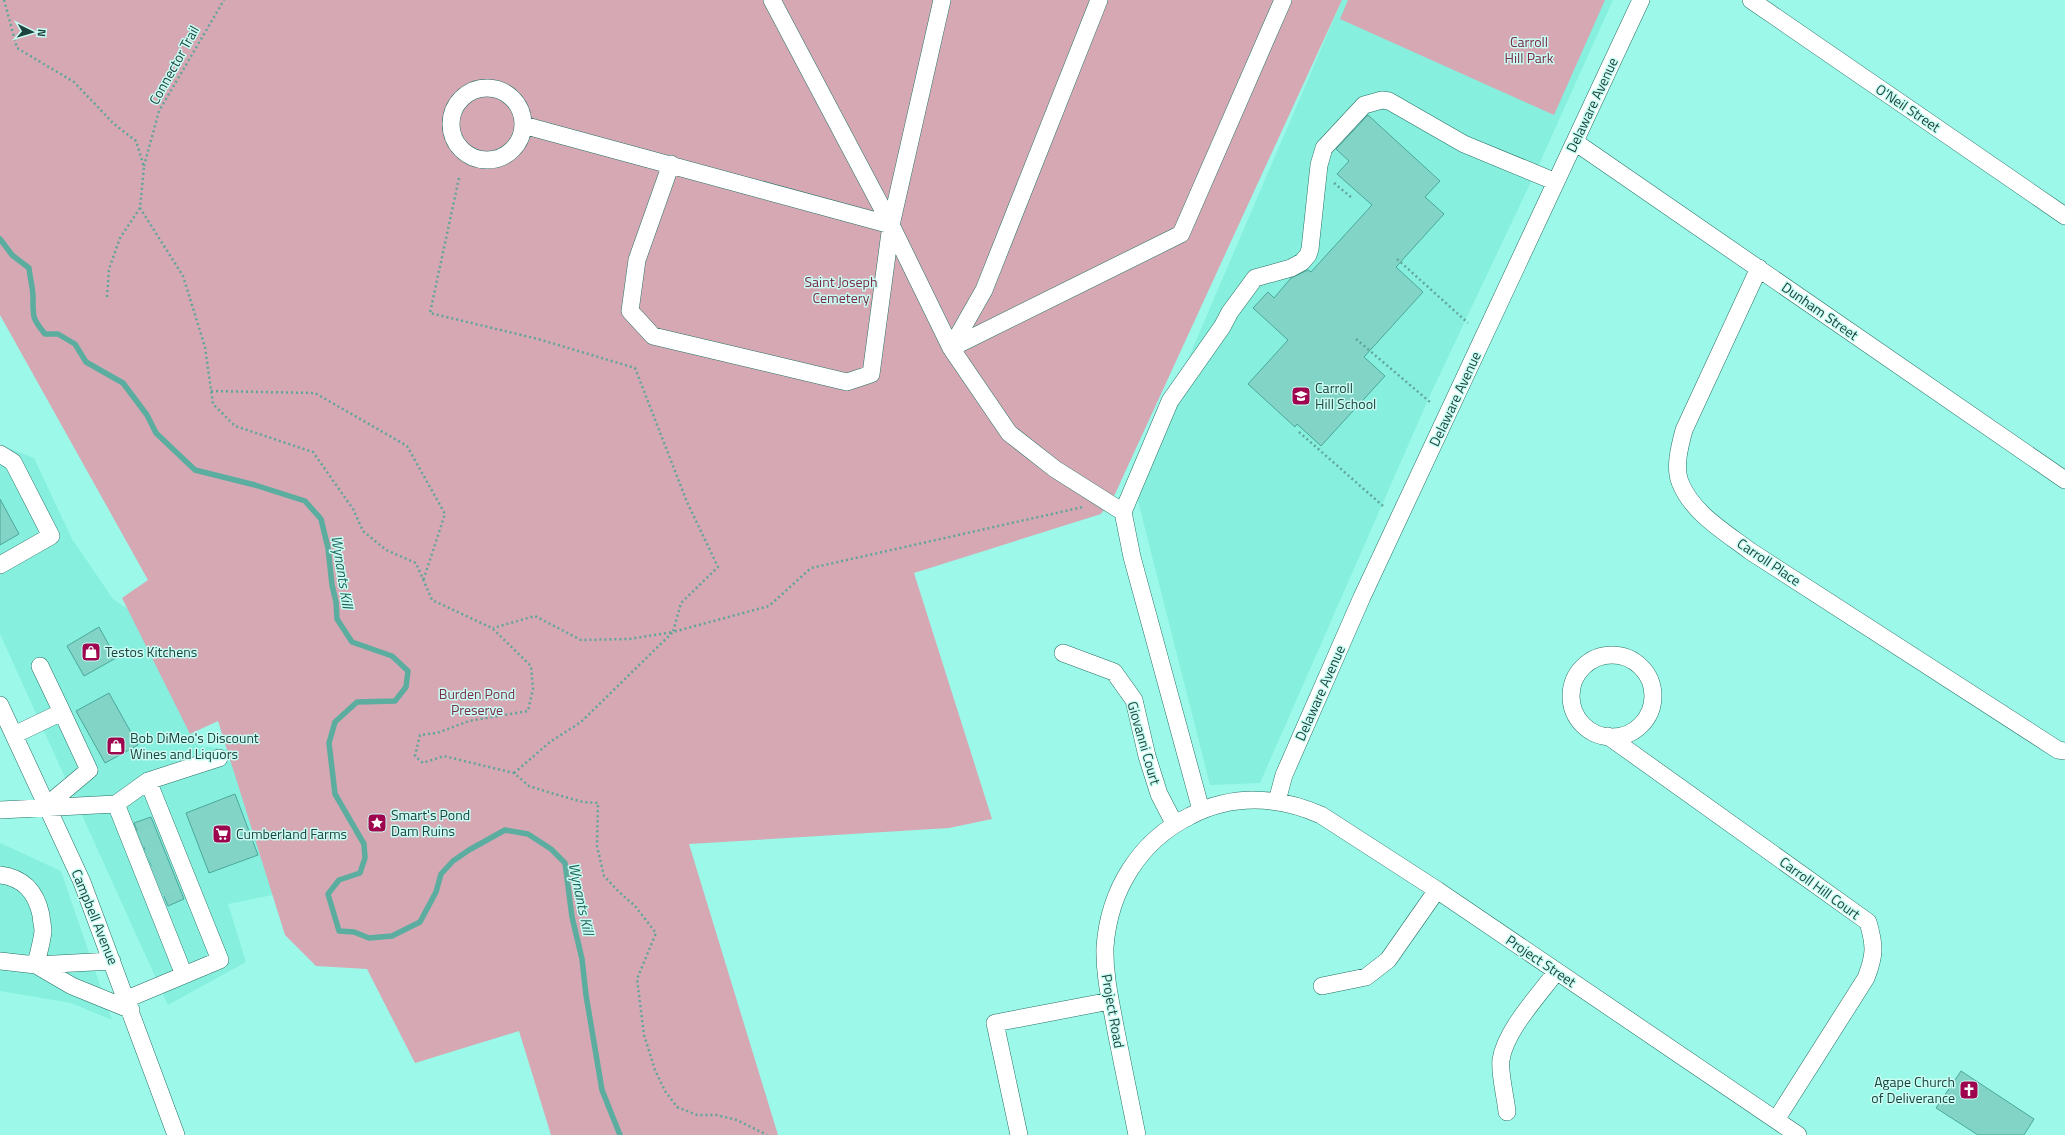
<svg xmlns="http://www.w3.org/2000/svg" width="2065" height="1135" viewBox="0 0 2065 1135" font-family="'Titillium Web',sans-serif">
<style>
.built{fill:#86efde}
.green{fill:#d5a8b3}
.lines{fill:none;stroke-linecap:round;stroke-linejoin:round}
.stream{stroke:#5bada0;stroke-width:5.5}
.building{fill:#82d4c6;stroke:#4aa89a}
.minor-tunnel{stroke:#82d5c7;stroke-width:17;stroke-dasharray:17 8;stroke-linecap:butt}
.minor-casing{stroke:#277065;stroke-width:18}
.path{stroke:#61a59a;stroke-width:2.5;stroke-dasharray:2 3;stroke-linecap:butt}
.minor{stroke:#fff;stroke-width:17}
.labels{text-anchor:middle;stroke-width:3;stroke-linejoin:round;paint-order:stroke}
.park-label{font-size:14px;fill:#7a2b46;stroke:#cafef4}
.street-label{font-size:14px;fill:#1c433d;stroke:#cafef4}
.poi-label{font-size:14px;fill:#1c433d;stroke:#cafef4;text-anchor:start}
.water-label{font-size:15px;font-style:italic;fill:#22645a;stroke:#cafef4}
</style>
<rect width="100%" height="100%" fill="#9cf9e9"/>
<path class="built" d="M1342,0H1613L1536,171L1432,391L1260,783L1210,785L1134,485Z
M3,446L34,458L72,539L113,599L141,618L198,745L228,750L275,859L273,895L228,904L246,962L168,1005L0,634V447Z
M0,843L61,871L112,1020L71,1003L0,991Z"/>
<path class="green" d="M0,0H1342L1115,494L1101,514L914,573L992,819L949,828L689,844L778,1135H551L519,1031L415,1063L367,969L316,966L285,935L218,721L190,734L122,598L148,580L0,315Z
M1348,0H1605L1554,115L1340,19Z"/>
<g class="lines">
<path class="stream" d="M0,239L12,255L29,268C30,278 33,288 33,297C33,317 32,318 45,334H58L75,344L86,362L123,383L147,415L156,433L195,470L255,485L305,501L321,519L328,548L332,585L336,602L337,619L352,642L392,656L408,671L406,687L395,701L357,702L335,722L329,743L335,794L364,844L365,858L360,873L339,880L328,894L339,931L354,932L369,938L392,936L420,922L436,892L441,874L453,861L469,850L505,830L528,834L551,849L565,863L572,917L582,959L586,995L602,1090L620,1135"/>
</g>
<path class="building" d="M1368,115L1440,181L1425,197L1444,214L1396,267L1423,292L1364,357L1385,376L1321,446L1297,424L1295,427L1248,384L1288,340L1253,308L1268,292L1274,298L1291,278L1308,270L1311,272L1372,205L1337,174L1349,161L1336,149Z
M0,499L19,534L0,545Z
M99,627L116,658L84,676L67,646Z
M109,693L138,745L105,763L76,711Z
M235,794L258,855L209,873L186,813Z
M151,817L184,899L168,906L134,823Z
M1961,1071L2034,1119L2024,1135H1978L1936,1108Z"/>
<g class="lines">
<path class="minor-tunnel" d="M140,839L157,832
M148,858L164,850
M154,874L171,867
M160,889L177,882"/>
<g class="minor-casing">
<path id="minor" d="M942,0L891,225L951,348L1009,433L1055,469L1123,512
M1751,0L2065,216
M451 124a36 36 0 1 1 72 0a36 36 0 1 1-72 0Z
M523,125L891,225L772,0
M1575,142L2065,480
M671,164L637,260L630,311L653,336L847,382L871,374L891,225
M1759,268L1684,430C1680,445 1674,467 1680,482C1692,513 1725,532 1750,551L2058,750L2065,751
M951,348L1181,234L1283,0
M951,348L984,290L1099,0
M0,454L13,462L51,536L0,565
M1063,653L1114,672L1134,700L1147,756L1159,794L1174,823
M1571 696a41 41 0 1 1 82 0a41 41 0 1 1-82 0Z
M40,666L62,712
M0,705L82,882L176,1135
M14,735L62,712L89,770L46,806
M1608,736L1868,922C1875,946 1875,955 1866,978L1776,1120
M1277,801L1284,775L1362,597L1641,0
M116,804L184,975
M0,810L116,804L148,781L219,758
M1201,810L1132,557L1123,512L1170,401L1222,327L1230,312L1255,278L1291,268L1302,262L1308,255L1310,249L1319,165L1324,148L1364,105L1382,100L1389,101L1464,144L1556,182
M0,875C24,878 36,892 41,915C41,920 43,926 43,931C42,942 38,954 36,965
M0,961L36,965L112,961
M36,965L72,986L131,1010
M1322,986L1366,977L1388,960L1437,890
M127,999L220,960L148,781
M1507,1112C1506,1099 1499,1072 1501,1060C1505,1031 1539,995 1556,972
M1019,1135L995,1023L1110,1001
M1137,1135C1130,1100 1123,1066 1116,1031C1111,1003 1104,975 1105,947C1109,891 1139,841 1190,816C1232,794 1278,796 1321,815L1437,890L1798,1135"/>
</g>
<path class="path" d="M4,0L17,48L74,82L114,124L136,141L144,167L140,208L183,276L205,347L213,404L235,426L313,452L353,509L363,531L386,550L416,563L432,600L492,628L531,666L533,689L528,711L469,721L437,733L420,735L415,756L423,763L444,756L464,761L514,773L529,786L551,793L583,802L598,803L597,846L604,876L619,892L635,906L656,933L637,979L644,1035L655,1070L665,1091L677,1107L697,1115H716L737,1120L767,1135
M144,166L159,111L224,0
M459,178L430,313L538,339L635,368L687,502L718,567L681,603L673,632L629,639L581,640L535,616L493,628
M1334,183L1352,198
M1397,259L1468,323
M107,297L109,269L120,238L140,208
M1356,339L1430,402
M211,391L315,393L407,446L445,514L423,581
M1299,432L1383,506
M514,773L550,742L581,722L673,632L769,606L811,568L1083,507"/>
<use href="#minor" class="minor"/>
</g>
<defs>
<g id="school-square" transform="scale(1)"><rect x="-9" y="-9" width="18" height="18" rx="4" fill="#9e054e" stroke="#cafef4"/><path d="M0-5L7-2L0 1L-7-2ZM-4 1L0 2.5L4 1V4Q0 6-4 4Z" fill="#fff"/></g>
<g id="shop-square" transform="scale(1)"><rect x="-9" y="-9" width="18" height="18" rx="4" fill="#9e054e" stroke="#cafef4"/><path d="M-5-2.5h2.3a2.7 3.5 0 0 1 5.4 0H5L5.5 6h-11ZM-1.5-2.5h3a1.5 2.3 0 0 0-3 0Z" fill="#fff"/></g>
<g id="sight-square" transform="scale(1)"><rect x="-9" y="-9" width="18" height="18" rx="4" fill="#9e054e" stroke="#cafef4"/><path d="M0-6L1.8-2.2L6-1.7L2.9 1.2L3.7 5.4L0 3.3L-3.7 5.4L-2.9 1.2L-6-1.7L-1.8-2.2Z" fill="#fff"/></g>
<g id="supermarket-square" transform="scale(1)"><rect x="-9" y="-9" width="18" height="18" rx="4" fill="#9e054e" stroke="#cafef4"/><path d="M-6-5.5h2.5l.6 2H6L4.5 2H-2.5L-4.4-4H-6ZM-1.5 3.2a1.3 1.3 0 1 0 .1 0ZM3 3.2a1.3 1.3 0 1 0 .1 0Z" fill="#fff"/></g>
<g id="church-square" transform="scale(1)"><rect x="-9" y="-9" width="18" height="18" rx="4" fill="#9e054e" stroke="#cafef4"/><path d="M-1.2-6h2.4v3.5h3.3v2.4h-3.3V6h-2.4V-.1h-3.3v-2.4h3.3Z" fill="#fff"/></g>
</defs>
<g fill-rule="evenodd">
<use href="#school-square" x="1301" y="396"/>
<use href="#shop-square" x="91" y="652"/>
<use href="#shop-square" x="116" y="746"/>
<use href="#sight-square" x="377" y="823"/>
<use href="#supermarket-square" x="222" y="834"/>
<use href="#church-square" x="1969" y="1090"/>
</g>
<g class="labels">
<g class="park-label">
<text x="1529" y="47">Carroll<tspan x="1529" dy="16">Hill Park</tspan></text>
<text x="841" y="287">Saint Joseph<tspan x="841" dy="16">Cemetery</tspan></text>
<text x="477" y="699">Burden Pond<tspan x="477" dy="16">Preserve</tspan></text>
</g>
<g class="street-label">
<text transform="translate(174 65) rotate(-61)" y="5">Connector Trail</text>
<text transform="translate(1592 105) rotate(-65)" y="5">Delaware Avenue</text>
<text transform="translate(1908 108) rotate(34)" y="5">O'Neil Street</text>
<text transform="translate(1820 311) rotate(35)" y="5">Dunham Street</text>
<text transform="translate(1455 399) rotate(-65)" y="5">Delaware Avenue</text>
<text transform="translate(1769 562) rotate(34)" y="5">Carroll Place</text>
<text transform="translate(1320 693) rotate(-66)" y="5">Delaware Avenue</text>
<text transform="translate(1144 743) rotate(74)" y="5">Giovanni Court</text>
<text transform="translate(1820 888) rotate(36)" y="5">Carroll Hill Court</text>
<text transform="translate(95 917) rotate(68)" y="5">Campbell Avenue</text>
<text transform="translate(1541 961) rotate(34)" y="5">Project Street</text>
<text transform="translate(1113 1011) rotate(80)" y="5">Project Road</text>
</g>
<g class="poi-label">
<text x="1315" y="393">Carroll<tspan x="1315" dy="16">Hill School</tspan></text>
<text x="105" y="657">Testos Kitchens</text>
<text x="130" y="743">Bob DiMeo's Discount<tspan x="130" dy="16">Wines and Liquors</tspan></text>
<text x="391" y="820">Smart's Pond<tspan x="391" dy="16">Dam Ruins</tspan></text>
<text x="236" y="839">Cumberland Farms</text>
<text x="1955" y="1087" text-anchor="end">Agape Church<tspan x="1955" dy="16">of Deliverance</tspan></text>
</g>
<g class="water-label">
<text transform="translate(342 572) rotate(81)" y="5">Wynants Kill</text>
<text transform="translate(581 899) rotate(78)" y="5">Wynants Kill</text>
</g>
</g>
<g transform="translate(32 32) rotate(95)" stroke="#cafef4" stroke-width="3" paint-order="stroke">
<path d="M0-3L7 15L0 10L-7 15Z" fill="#1c433d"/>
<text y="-6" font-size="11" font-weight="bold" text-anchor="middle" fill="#1c433d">N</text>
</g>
</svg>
